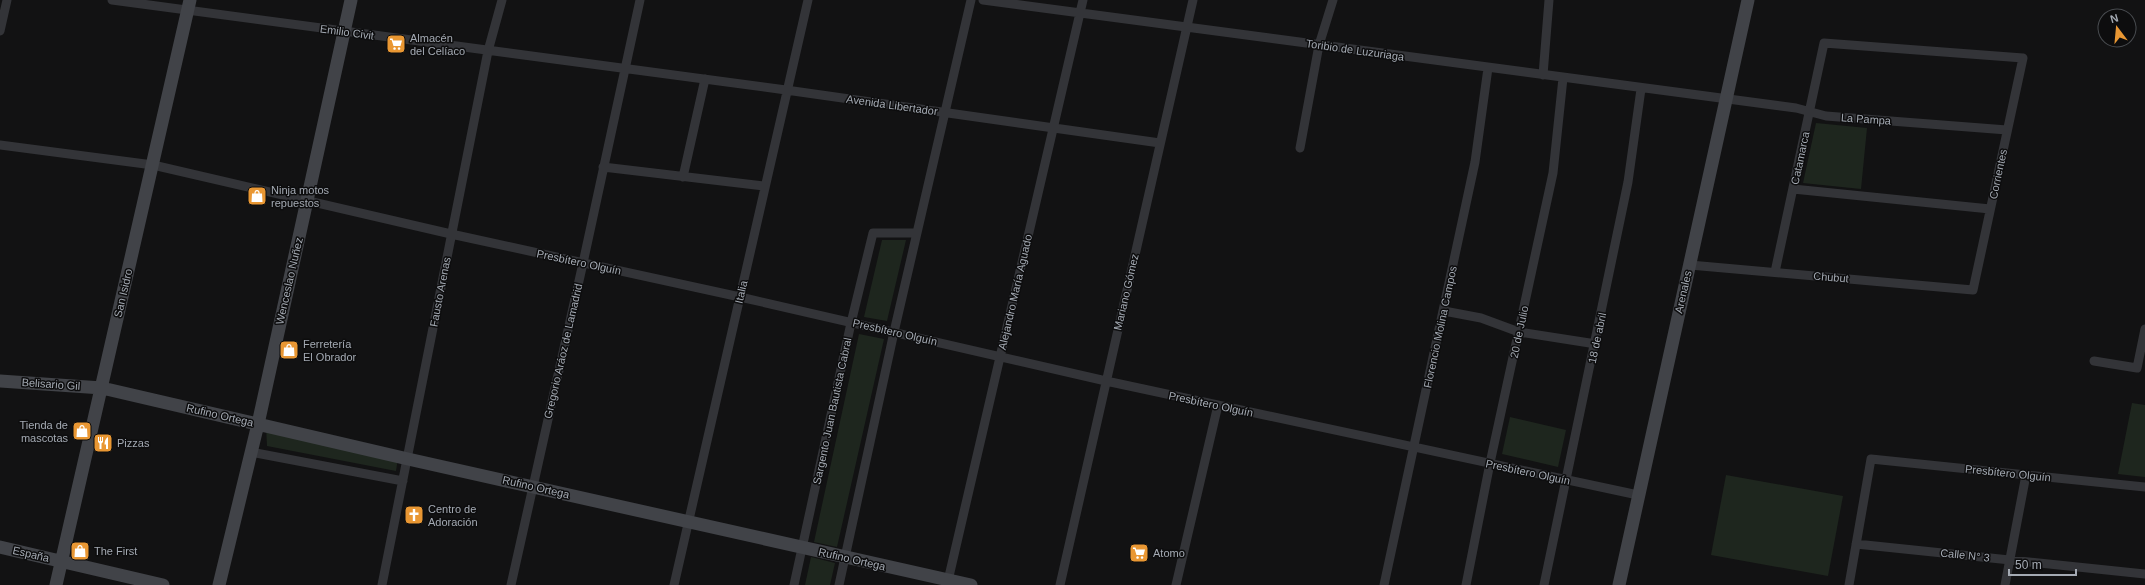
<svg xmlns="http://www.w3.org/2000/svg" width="2145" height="585" viewBox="0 0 2145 585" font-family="Helvetica,sans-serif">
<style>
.green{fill:#1e261e}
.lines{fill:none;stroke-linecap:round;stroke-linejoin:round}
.street{stroke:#333438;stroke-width:9}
.secondary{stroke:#414348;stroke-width:13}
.labels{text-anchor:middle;stroke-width:3;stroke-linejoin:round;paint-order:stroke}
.street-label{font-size:11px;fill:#a4aab3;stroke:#0d0d0e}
.poi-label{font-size:11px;fill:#a4aab3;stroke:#0d0d0e;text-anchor:start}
</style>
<rect width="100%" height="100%" fill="#121213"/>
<path class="green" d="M1816,123L1867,128L1861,189L1803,183Z
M882,240H906L887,321L864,317Z
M859,334L884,339L837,547L814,542Z
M2132,403L2145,405V477L2118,474Z
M1510,417L1566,430L1558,467L1502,454Z
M266,426L398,458L396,471L267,446Z
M1726,475L1843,496L1828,576L1711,555Z
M811,557L835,563L830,585H805Z"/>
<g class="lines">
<path class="street" d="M112,0L786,90L1160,143
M983,0L1796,108L1826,116L2007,130
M0,31L7,0
M1543,75L1549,0
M0,145L153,165L451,234L740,297L1106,381L1638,495
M1300,148L1319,45L1333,0
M603,167L764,186
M683,177L705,79
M1793,189L1990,209
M1690,265L1973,290L2023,58L1824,43L1775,272
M1444,311L1481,318L1519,332L1596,344
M2094,361L2137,368L2145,329
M251,452L403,481
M1856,544L2145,574
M382,585L488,51L502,0
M511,585L583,263L640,0
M674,585L808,0
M794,585L851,323L873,233H917
M839,585L894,332L971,0
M947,585L1083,0
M1060,585L1193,0
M1176,585L1218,405
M1384,585L1475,162L1488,68
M1466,585L1490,463L1553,173L1563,78
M1544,585L1628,182L1641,89
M1849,585L1871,459L2145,487
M2005,585L2026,475"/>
<path class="secondary" d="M0,381L102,388L408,459L971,585
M0,547L163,585
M56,585L190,0
M219,585L258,424L351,0
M1619,585L1748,0"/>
</g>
<defs>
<g id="supermarket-square" transform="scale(1)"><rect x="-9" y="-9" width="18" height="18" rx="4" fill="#e99733" stroke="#0d0d0e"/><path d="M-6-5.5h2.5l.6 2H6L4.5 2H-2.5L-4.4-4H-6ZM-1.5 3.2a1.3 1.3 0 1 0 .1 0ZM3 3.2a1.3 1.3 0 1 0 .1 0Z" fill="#fff"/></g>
<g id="shop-square" transform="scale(1)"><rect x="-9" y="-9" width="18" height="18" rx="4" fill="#e99733" stroke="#0d0d0e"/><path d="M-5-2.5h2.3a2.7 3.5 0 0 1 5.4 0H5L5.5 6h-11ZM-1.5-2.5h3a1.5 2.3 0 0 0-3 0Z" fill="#fff"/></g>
<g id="restaurant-square" transform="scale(1)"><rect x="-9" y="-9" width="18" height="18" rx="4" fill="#e99733" stroke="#0d0d0e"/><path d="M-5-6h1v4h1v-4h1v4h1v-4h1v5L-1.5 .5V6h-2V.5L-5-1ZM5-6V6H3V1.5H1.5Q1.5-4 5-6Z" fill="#fff"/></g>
<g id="church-square" transform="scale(1)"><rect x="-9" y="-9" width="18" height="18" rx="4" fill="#e99733" stroke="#0d0d0e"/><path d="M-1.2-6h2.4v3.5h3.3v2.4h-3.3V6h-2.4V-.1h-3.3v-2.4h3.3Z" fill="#fff"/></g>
</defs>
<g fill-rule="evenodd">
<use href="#supermarket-square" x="396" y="44"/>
<use href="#shop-square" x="257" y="196"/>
<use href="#shop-square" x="289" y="350"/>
<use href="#shop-square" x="82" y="431"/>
<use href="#restaurant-square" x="103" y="443"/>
<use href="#church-square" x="414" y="515"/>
<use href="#shop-square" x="80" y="551"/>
<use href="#supermarket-square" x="1139" y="553"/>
</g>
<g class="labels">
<g class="street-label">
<text transform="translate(347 32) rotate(8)" y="4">Emilio Civit</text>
<text transform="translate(1355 50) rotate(8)" y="4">Toribio de Luzuriaga</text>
<text transform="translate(892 105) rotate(8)" y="4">Avenida Libertador</text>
<text transform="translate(1866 119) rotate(4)" y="4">La Pampa</text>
<text transform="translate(1800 158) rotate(-78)" y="4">Catamarca</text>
<text transform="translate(1998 174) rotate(-78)" y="4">Corrientes</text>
<text transform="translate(579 262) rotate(12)" y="4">Presbítero Olguín</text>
<text transform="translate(1831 277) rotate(5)" y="4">Chubut</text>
<text transform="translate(289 281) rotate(-77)" y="4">Wenceslao Nuñez</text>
<text transform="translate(440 292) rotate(-79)" y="4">Fausto Arenas</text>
<text transform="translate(741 292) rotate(-77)" y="4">Italia</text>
<text transform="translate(1015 292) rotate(-77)" y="4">Alejandro María Aguado</text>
<text transform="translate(1126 292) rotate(-77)" y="4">Mariano Gómez</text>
<text transform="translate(1683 292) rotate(-77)" y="4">Arenales</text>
<text transform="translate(123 293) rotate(-77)" y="4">San Isidro</text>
<text transform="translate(1440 327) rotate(-78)" y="4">Florencio Molina Campos</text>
<text transform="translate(895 332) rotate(13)" y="4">Presbítero Olguín</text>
<text transform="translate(1519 332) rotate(-78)" y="4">20 de Julio</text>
<text transform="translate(1597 338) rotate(-78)" y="4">18 de abril</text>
<text transform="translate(563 351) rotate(-77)" y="4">Gregorio Aráoz de Lamadrid</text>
<text transform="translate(51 384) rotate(4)" y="4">Belisario Gil</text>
<text transform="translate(1211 404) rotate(12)" y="4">Presbítero Olguín</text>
<text transform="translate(832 411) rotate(-78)" y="4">Sargento Juan Bautista Cabral</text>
<text transform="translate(220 415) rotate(13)" y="4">Rufino Ortega</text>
<text transform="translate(1528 472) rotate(12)" y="4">Presbítero Olguín</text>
<text transform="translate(2008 473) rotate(6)" y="4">Presbítero Olguín</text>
<text transform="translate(536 487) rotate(13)" y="4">Rufino Ortega</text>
<text transform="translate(31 554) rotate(13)" y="4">España</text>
<text transform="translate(1965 555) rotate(6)" y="4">Calle N° 3</text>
<text transform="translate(852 559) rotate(13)" y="4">Rufino Ortega</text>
</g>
<g class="poi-label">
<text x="410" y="42">Almacén<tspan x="410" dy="13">del Celíaco</tspan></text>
<text x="271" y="194">Ninja motos<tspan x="271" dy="13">repuestos</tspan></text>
<text x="303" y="348">Ferretería<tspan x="303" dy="13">El Obrador</tspan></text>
<text x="68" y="429" text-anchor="end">Tienda de<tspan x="68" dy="13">mascotas</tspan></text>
<text x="117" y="447">Pizzas</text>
<text x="428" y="513">Centro de<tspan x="428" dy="13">Adoración</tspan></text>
<text x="94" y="555">The First</text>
<text x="1153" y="557">Atomo</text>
</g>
</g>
<g transform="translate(2117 28) rotate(344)"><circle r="19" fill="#0d0d0e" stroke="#494c50"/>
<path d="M0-3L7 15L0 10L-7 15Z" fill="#e99733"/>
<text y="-6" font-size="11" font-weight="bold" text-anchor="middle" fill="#a4aab3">N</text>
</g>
<path d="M2009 569v6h67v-6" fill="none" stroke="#a4aab3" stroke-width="2"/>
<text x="2015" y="569" font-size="12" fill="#a4aab3" stroke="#0d0d0e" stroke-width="3" paint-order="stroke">50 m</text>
</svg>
